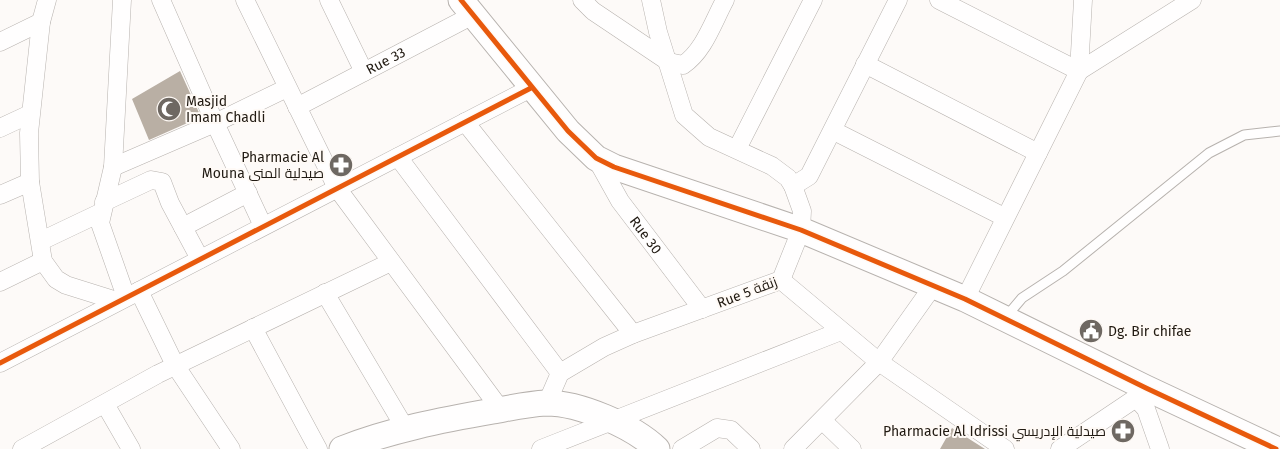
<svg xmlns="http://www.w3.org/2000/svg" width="1280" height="449" viewBox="0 0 1280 449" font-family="'Fira Sans',Cairo,sans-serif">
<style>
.building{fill:#b9afa4}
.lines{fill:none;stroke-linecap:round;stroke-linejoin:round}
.lane-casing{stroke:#b7b2ae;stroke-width:11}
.street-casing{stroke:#b7b2ae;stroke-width:19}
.secondary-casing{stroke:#b7b2ae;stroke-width:27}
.lane{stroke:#fffefe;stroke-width:9}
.street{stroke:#fffefe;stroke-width:18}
.secondary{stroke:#fffefe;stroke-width:25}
.cycleway-casing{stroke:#fffaf6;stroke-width:8}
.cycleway{stroke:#e8590c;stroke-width:5}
.labels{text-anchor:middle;stroke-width:4;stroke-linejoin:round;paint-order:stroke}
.street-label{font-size:14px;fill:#211a12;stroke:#fffaf6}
.poi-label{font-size:14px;fill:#211a12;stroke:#fffaf6;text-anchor:start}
</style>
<rect width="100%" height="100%" fill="#fdfaf8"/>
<path class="building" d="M180,71L201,117L149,140L132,99Z
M952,428L985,449H940Z"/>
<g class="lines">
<g class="lane-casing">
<path id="lane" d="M1006,317L1022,298L1063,271L1209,153L1244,135L1280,131"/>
</g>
<g class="street-casing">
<g id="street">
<path d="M47,0L41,22L29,133L30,182L43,261L56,279L66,285L117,301"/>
<path d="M122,0L113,167L100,223L126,297"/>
<path d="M161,0L215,123L263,226"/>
<path d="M245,0L337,188L501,410"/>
<path d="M329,0L364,72"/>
<path d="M582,0L593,11L669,62L683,65C704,51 713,22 725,0"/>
<path d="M939,0L1079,71L1192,0"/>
<path d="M0,42L41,22"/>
<path d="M865,64L1038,153"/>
<path id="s1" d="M297,107L473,15"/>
<path d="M465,122L633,334"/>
<path d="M0,128L30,114"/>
<path d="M834,131L1004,217"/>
<path d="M737,149L813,0"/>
<path d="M398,157L560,373"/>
<path id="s2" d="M596,158L620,201L702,309"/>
<path d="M113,167L215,123L287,88"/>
<path d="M793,186L809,176L898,0"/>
<path d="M0,195L30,182"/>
<path d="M104,202L151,180L162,182L170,203L200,259"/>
<path d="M183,227L248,193"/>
<path d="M41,241L102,212"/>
<path d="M781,280L879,362L1005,449"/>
<path d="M0,282L43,261"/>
<path d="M139,291L175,365L231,449"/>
<path d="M325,293L405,428"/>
<path d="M965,299L1079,71L1083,0"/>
<path d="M253,328L318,449"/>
<path d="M0,363L531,88"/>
<path d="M1136,398L1146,409L1160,449"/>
<path d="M547,403L560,373L604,347L633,334L781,280L801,230L802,211L793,186L788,178L772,166L709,137L684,115L658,32L651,0"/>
<path d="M105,404L131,449"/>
<path d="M823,421L852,449"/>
<path d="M22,449L158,374L391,262"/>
<path d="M541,449L841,331"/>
<path d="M682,449L717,428L731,430L751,449"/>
<path d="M793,449L879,362L933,286"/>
<path d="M1060,449L1136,398L1146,388"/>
</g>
</g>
<g class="secondary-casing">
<path id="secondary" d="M461,0L568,131L596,158L614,167L801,230L965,299L1146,388L1276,449
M342,449C391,430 441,420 493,411C510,408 528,404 546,403C580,403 633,426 657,449"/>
</g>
<use href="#lane" class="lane"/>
<use href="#street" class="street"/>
<use href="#secondary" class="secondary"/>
<g class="cycleway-casing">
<path id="cycleway" d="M461,0L568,131L596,158L614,167L801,230L965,299L1146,388L1276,449
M0,363L531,88"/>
</g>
<use href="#cycleway" class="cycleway"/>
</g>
<defs>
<g id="mosque-disc" transform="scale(1.25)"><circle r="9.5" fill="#6e6862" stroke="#fffaf6"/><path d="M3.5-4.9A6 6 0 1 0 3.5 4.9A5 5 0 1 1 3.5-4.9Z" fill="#fff"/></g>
<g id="pharmacy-disc" transform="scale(1.25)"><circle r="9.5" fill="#6e6862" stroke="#fffaf6"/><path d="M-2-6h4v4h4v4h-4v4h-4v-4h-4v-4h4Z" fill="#fff"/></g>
<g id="civic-disc" transform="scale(1.25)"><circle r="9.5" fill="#6e6862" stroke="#fffaf6"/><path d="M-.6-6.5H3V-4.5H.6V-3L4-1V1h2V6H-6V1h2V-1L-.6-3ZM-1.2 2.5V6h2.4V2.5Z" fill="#fff"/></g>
</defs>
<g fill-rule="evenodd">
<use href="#mosque-disc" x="169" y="109"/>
<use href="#pharmacy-disc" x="341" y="165"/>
<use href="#civic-disc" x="1091" y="331"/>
<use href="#pharmacy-disc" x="1123" y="431"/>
</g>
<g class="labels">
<g class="street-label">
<text dy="5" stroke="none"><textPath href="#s1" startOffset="100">Rue 33</textPath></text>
<text dy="5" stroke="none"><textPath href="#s2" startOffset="92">Rue 30</textPath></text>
<text transform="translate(747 292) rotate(-21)" y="5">Rue 5 زنقة</text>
</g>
<g class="poi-label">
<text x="186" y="106">Masjid<tspan x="186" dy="16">Imam Chadli</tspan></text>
<text x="324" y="162" text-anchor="end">Pharmacie Al<tspan x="324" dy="16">Mouna صيدلية المنى</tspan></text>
<text x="1108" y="336">Dg. Bir chifae</text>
<text x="1106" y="436" text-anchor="end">Pharmacie Al Idrissi صيدلية الإدريسي</text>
</g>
</g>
</svg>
